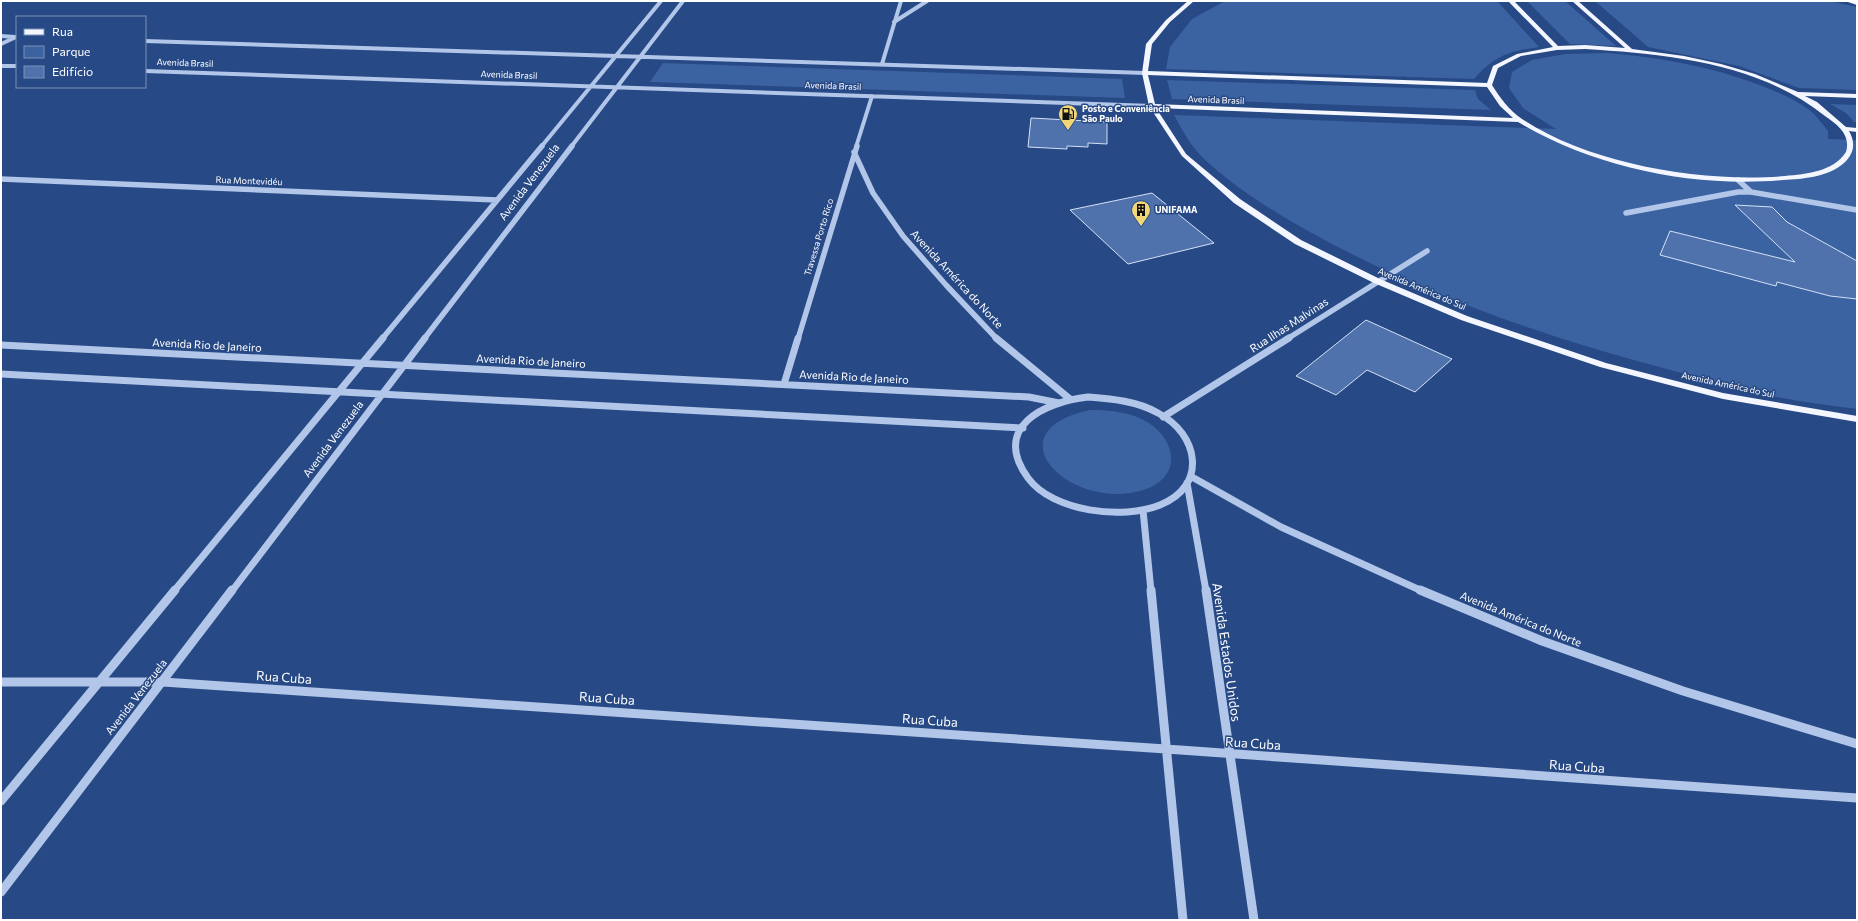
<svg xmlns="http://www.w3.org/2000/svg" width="1858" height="921" viewBox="0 0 1858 921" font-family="Commissioner,sans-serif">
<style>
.green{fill:#3b62a1}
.building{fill:#4f72ac;stroke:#d4e1f6}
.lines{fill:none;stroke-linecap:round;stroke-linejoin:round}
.minor-far3{stroke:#b1c6e8;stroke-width:4}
.minor-far2{stroke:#b1c6e8;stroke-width:5.5}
.minor-far1{stroke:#b1c6e8;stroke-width:7}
.minor{stroke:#b1c6e8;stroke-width:9}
.major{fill:#f3f6fe;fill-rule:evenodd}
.labels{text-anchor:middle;stroke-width:3;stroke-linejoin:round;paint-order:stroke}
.far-street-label{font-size:9px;fill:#fff;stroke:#274985}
.far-poi-label{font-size:9px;font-weight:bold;fill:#fff;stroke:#274985;text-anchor:start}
.street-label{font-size:11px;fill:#fff;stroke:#274985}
.near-street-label{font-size:13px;fill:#fff;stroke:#274985}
</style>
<rect width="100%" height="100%" fill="#274985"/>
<path class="green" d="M1225,1H1497L1539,47C1509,51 1494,56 1474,79L1166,69L1170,47L1192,19Z
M1527,1H1565L1616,46L1570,44Z
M1595,1H1829L1857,7V90L1799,88L1739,66L1648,47Z
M1608,53C1663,58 1716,67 1767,88C1782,94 1800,102 1813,113C1818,118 1823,125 1828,131V139L1857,140V409C1827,405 1796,401 1767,395C1737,389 1707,379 1678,372C1554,340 1434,299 1321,238C1280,216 1239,191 1204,159C1192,148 1182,130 1174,115L1556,129L1523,108L1509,88L1512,72L1532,60L1565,54Z
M663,63L1122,79L1125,98L650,82Z
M1167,80L1475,90L1478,99L1491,110L1172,99Z
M1830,104L1857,105V122H1854L1846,113Z
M1090,410C1111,410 1131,412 1149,423C1180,444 1180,481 1140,491C1067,510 991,431 1090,410Z"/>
<path class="building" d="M1031,118L1107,122V144L1088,143V147L1067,146V149L1028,147Z
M1152,193L1214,243L1128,264L1070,210Z
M1735,205L1772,207L1787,222L1857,261V299L1830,296L1777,282L1776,286L1660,255L1670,231L1795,262Z
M1366,320L1452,359L1415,392L1367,370L1336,395L1296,376Z"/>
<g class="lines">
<path class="minor-far3" d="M894,22L927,1
M1,36L15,37
M145,41L1145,73
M1,44L16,37
M882,64L901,1
M1,66H17
M145,71L1152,106
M541,147L661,1
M571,147L683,1
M856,147L872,96"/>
<path class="minor-far2" d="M854,152L873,193L903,236L946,285L997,339
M1,179L497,200
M1738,180L1751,192
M1626,213L1738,192H1751L1857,210
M382,339L542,146
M424,339L572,146
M798,339L857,146
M1287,339L1427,251"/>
<path class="minor-far1" d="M996,338L1070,399
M1,345L1029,397L1059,403
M1,374L1023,428
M784,384L798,338
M1088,397C1112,399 1137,401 1158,413C1199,434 1208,486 1160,505C1123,520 1053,512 1028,478C991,427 1044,402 1088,397Z
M1163,417L1289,338
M1192,477L1281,527L1422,591
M1187,483L1206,591
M1143,510L1151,591
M174,591L383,338
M232,591L425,338"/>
<path class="minor" d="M1151,590L1183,920
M1206,590L1254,920
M1420,590L1542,641L1683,691L1857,744
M1,682H163L1166,749L1857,798
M1,801L175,590
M1,892L232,590"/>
<path class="major" d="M1188,1H1194L1170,22L1152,44L1148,71L1487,83L1493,66L1517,54L1553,47L1508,1H1514L1558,46L1585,45L1625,48L1572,1H1578L1632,49L1684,56L1721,64L1755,74L1798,92L1857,94V98L1805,96L1817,102L1846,127L1857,128V132L1849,131C1856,143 1854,154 1844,163C1828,177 1803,179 1783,180C1694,188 1595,168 1518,122L1156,108L1186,154L1240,199L1301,240L1380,279L1467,316L1606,363L1723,393L1857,416V422L1723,399L1600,367L1461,320L1374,283L1295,244L1234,203L1182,156L1149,106L1142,73L1146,44L1166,20ZM1585,49C1667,54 1759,63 1825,116C1838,125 1851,135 1846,152C1833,172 1806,174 1785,176C1704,183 1591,165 1522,119C1509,110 1500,98 1492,85L1498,68L1521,56L1557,50ZM1148,75L1487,87L1500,106L1513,118L1155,104Z
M1847,1H1857V5L1848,2Z"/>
</g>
<defs>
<g id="fuel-pin" transform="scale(1)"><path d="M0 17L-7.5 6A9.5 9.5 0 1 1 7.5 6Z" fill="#f0d677" stroke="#274985"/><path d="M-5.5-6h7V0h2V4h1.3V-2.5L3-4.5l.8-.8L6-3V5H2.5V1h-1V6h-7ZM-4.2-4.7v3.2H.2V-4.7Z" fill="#111"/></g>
<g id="building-pin" transform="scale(1)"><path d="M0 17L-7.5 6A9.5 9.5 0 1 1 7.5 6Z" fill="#f0d677" stroke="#274985"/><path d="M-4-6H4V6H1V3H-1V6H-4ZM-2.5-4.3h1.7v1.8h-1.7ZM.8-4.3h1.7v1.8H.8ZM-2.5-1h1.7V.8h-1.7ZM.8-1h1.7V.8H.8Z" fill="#111"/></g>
</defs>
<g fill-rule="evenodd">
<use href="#fuel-pin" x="1068" y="114"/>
<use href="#building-pin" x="1141" y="210"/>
</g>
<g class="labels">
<g class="far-street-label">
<text transform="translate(185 63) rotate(2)" y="3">Avenida Brasil</text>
<text transform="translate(509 75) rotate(2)" y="3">Avenida Brasil</text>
<text transform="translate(833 86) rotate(2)" y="3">Avenida Brasil</text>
<text transform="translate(1216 100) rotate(2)" y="3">Avenida Brasil</text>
<text transform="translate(249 181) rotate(2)" y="3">Rua Montevidéu</text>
<text transform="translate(819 237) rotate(-73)" y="3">Travessa Porto Rico</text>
<text transform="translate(1422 289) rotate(23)" y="3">Avenida América do Sul</text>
<text transform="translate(1728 385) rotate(12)" y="3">Avenida América do Sul</text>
</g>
<g class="far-poi-label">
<text x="1082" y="112">Posto e Conveniência<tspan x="1082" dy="10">São Paulo</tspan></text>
<text x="1155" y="213">UNIFAMA</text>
</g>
<g class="street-label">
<text transform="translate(529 182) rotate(-53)" y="4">Avenida Venezuela</text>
<text transform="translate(957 279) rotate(47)" y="4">Avenida América do Norte</text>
<text transform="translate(1289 325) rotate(-33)" y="4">Rua Ilhas Malvinas</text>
<text transform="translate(207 345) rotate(3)" y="4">Avenida Rio de Janeiro</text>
<text transform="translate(531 361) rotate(3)" y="4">Avenida Rio de Janeiro</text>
<text transform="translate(854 377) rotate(3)" y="4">Avenida Rio de Janeiro</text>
<text transform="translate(333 439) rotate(-53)" y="4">Avenida Venezuela</text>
<text transform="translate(1521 619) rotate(22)" y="4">Avenida América do Norte</text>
<text transform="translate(136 697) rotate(-52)" y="4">Avenida Venezuela</text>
</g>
<g class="near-street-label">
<text transform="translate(1227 652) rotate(82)" y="5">Avenida Estados Unidos</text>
<text transform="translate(284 677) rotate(4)" y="5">Rua Cuba</text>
<text transform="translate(607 698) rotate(4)" y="5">Rua Cuba</text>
<text transform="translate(930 720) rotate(4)" y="5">Rua Cuba</text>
<text transform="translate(1253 743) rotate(4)" y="5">Rua Cuba</text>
<text transform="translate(1577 766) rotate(4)" y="5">Rua Cuba</text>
</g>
</g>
<rect width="1858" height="921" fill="none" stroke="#ffffff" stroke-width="4"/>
<rect x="16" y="16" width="130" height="72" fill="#274985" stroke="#7d92b6"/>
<rect x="24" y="29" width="20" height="6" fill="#f3f6fe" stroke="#7d92b6"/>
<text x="52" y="36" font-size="12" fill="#ffffff">Rua</text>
<rect x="24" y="46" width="20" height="12" fill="#3b62a1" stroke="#7d92b6"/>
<text x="52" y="56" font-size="12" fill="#ffffff">Parque</text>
<rect x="24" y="66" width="20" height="12" fill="#4f72ac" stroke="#7d92b6"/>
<text x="52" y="76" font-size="12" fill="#ffffff">Edifício</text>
</svg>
